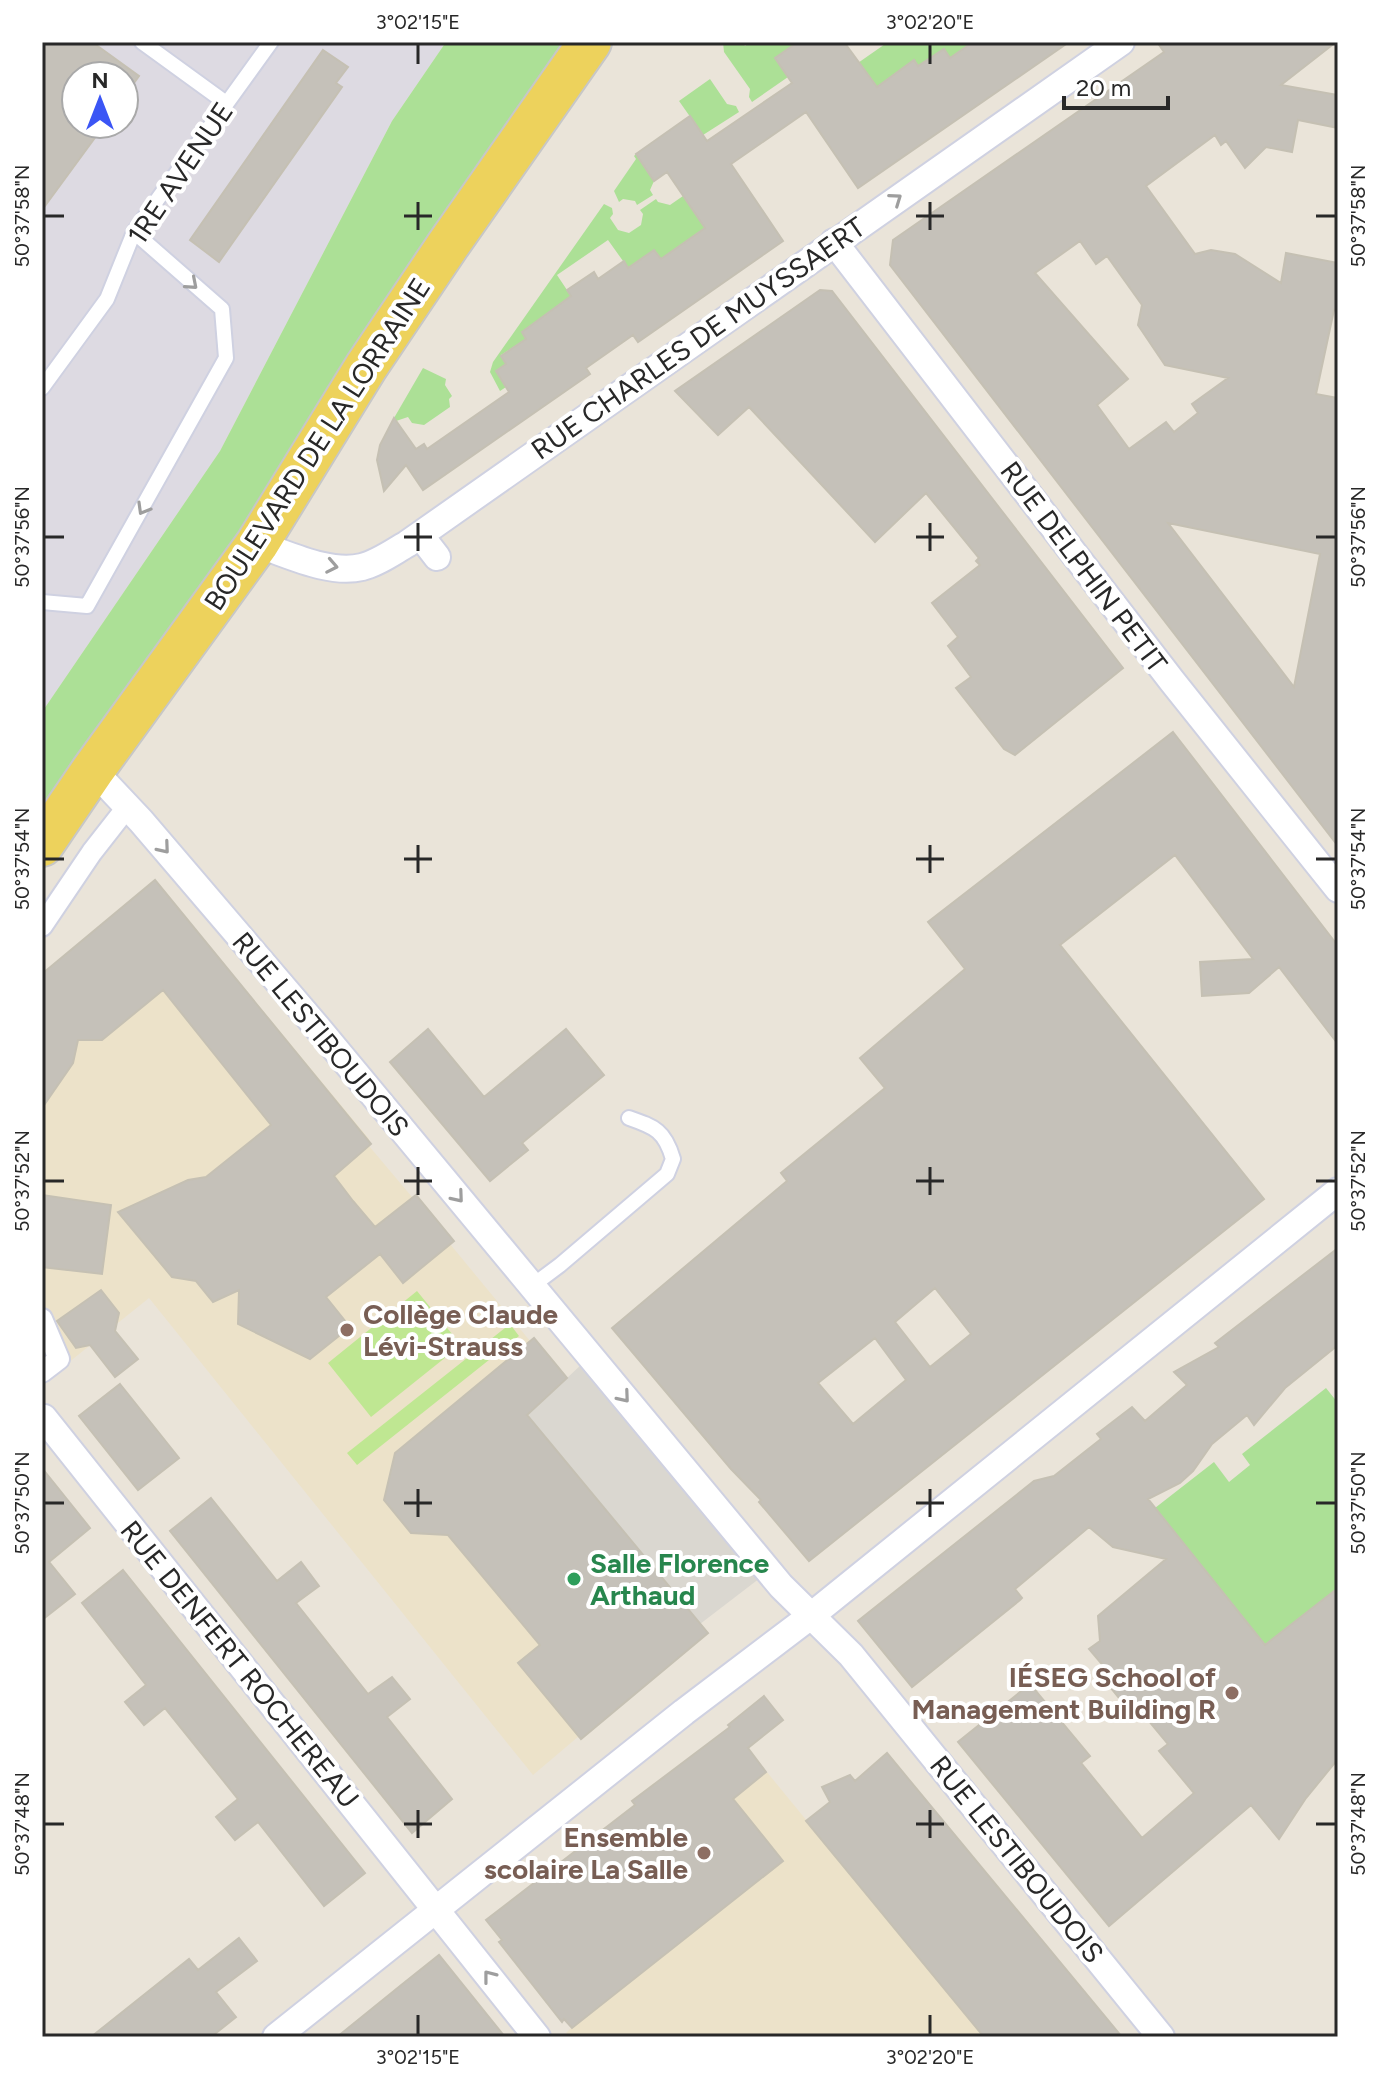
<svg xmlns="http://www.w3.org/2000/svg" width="1380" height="2079" viewBox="0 0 1380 2079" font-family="Figtree,sans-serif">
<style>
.industrial{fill:#dddae2;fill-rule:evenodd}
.education{fill:#ece2c9}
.green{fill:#ace096}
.pitch{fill:#bfe792}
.plaza{fill:#dad7d0}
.building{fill:#c5c1b9;stroke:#c5c0b3;stroke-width:2;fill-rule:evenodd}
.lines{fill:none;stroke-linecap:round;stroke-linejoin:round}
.service-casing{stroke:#cfd1e1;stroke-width:18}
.pedestrian-casing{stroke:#cfd1e1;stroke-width:24}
.minor-casing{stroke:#cfd1e1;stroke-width:30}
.primary-casing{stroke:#c7c7c7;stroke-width:46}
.service{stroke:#fff;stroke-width:14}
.pedestrian{stroke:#fff;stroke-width:20}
.minor{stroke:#fff;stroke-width:26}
.primary{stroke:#edd25c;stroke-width:42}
.oneway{stroke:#9e9e9e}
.ticks{fill:none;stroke:#282828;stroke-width:3}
.education-dot{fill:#8d6e63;stroke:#fff;stroke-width:3}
.leisure-dot{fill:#2e9e5b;stroke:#fff;stroke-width:3}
.labels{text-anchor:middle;stroke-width:8;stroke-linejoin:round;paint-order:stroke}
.street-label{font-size:28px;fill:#282828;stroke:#fff}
.education-label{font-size:28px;font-weight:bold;fill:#785e54;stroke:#fff;text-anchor:end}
.leisure-label{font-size:28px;font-weight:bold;fill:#27864d;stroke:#fff;text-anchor:start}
.neatline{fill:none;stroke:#282828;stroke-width:3}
.ticks-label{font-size:20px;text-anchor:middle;fill:#282828}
</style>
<rect width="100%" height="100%" fill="#eae4d9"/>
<path class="industrial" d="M42,42H446L392,121L220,451L42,712ZM76,76H124V124H76Z"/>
<path class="education" d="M152,883L158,884L369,1139V1146L412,1197H416L451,1241L450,1244L530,1341L535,1340L564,1375L563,1381L529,1414V1417L705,1630V1636L585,1735L579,1736L533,1775L149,1298L63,1367L42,1319V974Z
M730,1727L984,2037H570L566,2033L571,2028L565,2019L562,2022L499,1942L501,1940L486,1920L635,1806L632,1801L654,1783L656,1785Z"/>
<path class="green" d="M446,42H564L265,502L42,813V712L220,451L392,121Z
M723,42H742L745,46L751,42H798L775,58L788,77L752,102L749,97L750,89L724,52Z
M888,42H973L950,58L944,49L918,66L914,61L886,80L896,96L873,112L845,72Z
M710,79L727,104L736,106L739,112L703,135L679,101Z
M636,154L654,181L650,190L653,195L637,205L635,201L623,199L619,202L614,191L636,159L634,156Z
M683,196L705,228L661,259L654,250L628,268L608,240L557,275L571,296L522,332L526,339L501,355L506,364L496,371L506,387L500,391L490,372L493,362L604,204L612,208L613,214L610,218L618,230L629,233L641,225L643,214L640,210L656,199L658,202L670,205Z
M423,368L446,379L445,385L452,396L449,399L450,407L424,425L412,423L408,417L396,421L394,418Z
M1326,1388L1338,1403V1588L1265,1645L1155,1508L1214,1462L1229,1482L1250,1465L1242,1454Z"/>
<path class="pitch" d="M417,1291L461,1345L371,1417L328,1363Z
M510,1324L519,1336L357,1465L347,1453Z"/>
<path class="plaza" d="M582,1364L760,1578L700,1624L529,1417V1414Z"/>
<path class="building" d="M42,42H92L139,76L124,97V76H76V124H105L42,210Z
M798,42H844L877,87L914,60L918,66L944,49L950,58L973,42H1069L858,188L806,112L731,164L783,241L638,342L633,335L586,368L590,374L423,490L406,465L384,491L377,460L380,445L394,418L416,449L424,444L427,449L509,392L496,371L506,364L501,356L526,339L522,332L571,296L567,290L594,272L598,279L624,261L628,268L654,250L661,259L705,228L667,172L654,181L636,154L690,116L707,141L792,83L775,58Z
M1157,42H1336L1281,85L1338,95V128L1298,120L1292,152L1266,147L1245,168L1226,141L1221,145L1215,135L1146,186L1195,254L1211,250L1235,254L1281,283L1286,253L1338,263V311L1334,310L1316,394L1338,398V846L890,265L893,240L1164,52ZM1080,241L1096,264L1107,256L1142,305L1138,325L1165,365L1228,378L1192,404L1198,413L1174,432L1166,422L1129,449L1097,405L1128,379L1035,273ZM1168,523L1320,554L1294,687Z
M323,50L348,67L336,83L342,87L219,262L190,240Z
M820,290L832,291L1123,668L1015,755L1004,749L956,688L971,677L948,646L958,637L932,603L980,565L976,561L979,558L926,493L875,542L749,407L718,435L675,391Z
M1173,732L1338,946V1044L1279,967L1249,993L1202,996L1200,962L1253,959L1175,855L1060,945L1264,1199L809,1561L759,1502L761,1500L731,1469L612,1328L787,1181L781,1173L885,1088L860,1058L965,969L928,922ZM935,1288L971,1334L930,1367L895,1322ZM875,1338L906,1380L853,1424L818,1383Z
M155,880L371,1144L334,1176L353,1201L375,1227L416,1195L454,1241L403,1283L380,1254L326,1297L350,1327L310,1359L238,1324L239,1290L213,1302L196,1281L172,1277L118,1212L188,1180L206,1177L271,1125L163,990L102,1040H78L73,1063L42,1108V974Z
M428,1029L484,1097L566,1029L604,1075L522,1143L528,1150L490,1181L390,1062Z
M42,1195L111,1205L102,1274L42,1267Z
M1338,1248V1345L1285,1388L1254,1425L1247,1415L1212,1444L1193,1471L1180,1483L1148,1499L1265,1645L1338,1588V1759L1306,1798L1279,1839L1251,1805L1109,1926L958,1742L1030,1684L1090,1756L1081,1763L1142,1838L1194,1793L1159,1751L1168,1744L1134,1703L1127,1708L1111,1688L1117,1682L1089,1649L1100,1641L1098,1616L1166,1559L1113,1547L1089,1527L1015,1589L1022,1598L1020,1600L912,1687L858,1621L1034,1481L1054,1476L1101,1439L1097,1434L1132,1407L1145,1421L1187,1385L1174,1372L1219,1347L1215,1343Z
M101,1290L119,1313L115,1331L138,1359L115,1377L90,1345L76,1348L57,1321Z
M534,1338L567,1378L527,1415L708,1633L581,1739L518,1663L540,1645L448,1535L411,1533L384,1500L395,1453Z
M120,1384L179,1458L138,1490L79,1416Z
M42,1468L90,1528L49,1562L75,1594L42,1620Z
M211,1498L277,1581L301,1562L319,1586L296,1603L368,1694L392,1677L410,1699L387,1717L452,1799L412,1833L170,1531Z
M123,1570L365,1873L324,1906L258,1822L235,1840L216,1817L238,1799L165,1708L144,1725L125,1702L146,1685L82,1603Z
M764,1696L783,1720L748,1748L766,1772L733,1799L783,1861L572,2028L564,2019L562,2022L499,1942L502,1940L486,1920L635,1805L632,1801L730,1727L728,1725Z
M887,1753L1122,2037H984L806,1821L830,1802L822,1787L850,1775L855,1781Z
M239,1938L257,1961L216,1992L236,2017L211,2037H91L189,1959L198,1970Z
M439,1955L505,2037H337L400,1986Z"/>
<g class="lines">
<g class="service-casing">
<path id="service" d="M142,42L226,103
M42,388L107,299L134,232L271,42
M42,602L87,606L226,358L222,309L134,232
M532,1286L560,1265L667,1174L673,1159C665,1131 655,1127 629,1118"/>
</g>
<g class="pedestrian-casing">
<path id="pedestrian" d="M42,926L92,852L128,806
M42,1319L59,1359L42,1372"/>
</g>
<g class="minor-casing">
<path id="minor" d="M834,242L1172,681L1338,889
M420,535L437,557
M257,544C288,554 329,575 362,567C378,563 393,552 407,544L1121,42
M93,770L141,821L317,1027L781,1586L851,1655L1161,2037
M44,1418L537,2037
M276,2037L684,1712L812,1615L1338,1191"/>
</g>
<g class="primary-casing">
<path id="primary" d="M42,845L93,770L257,544L366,367L448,245L590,42"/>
</g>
<use href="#service" class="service"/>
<use href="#pedestrian" class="pedestrian"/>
<use href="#minor" class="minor"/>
<use href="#primary" class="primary"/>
</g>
<defs><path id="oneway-chevron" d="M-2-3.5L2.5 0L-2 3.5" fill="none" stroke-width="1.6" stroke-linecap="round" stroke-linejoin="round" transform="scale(2)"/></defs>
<g class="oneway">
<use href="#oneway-chevron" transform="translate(896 199) rotate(-35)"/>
<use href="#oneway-chevron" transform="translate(192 284) rotate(41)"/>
<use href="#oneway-chevron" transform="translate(143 509) rotate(120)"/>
<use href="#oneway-chevron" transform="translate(332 566) rotate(11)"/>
<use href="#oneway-chevron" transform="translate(164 848) rotate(50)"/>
<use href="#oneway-chevron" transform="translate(458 1197) rotate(50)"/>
<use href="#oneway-chevron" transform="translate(624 1397) rotate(50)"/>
<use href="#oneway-chevron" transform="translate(489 1976) rotate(-128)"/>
</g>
<path class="ticks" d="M418,44V64M930,44V64M418,202V230M930,202V230M44,216H64M404,216H432M916,216H944M1316,216H1336M418,523V551M930,523V551M44,537H64M404,537H432M916,537H944M1316,537H1336M418,845V873M930,845V873M44,859H64M404,859H432M916,859H944M1316,859H1336M418,1167V1195M930,1167V1195M44,1181H64M404,1181H432M916,1181H944M1316,1181H1336M418,1489V1517M930,1489V1517M44,1503H64M404,1503H432M916,1503H944M1316,1503H1336M418,1810V1838M930,1810V1838M44,1824H64M404,1824H432M916,1824H944M1316,1824H1336M418,2015V2035M930,2015V2035"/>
<g class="education-dot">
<circle cx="347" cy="1330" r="8"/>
<circle cx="1232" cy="1693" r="8"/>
<circle cx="704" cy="1853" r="8"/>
</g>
<circle class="leisure-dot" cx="574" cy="1579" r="8"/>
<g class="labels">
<g class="street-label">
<text transform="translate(180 173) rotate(-56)" y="10">1RE AVENUE</text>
<text transform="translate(698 338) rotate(-35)" y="10">RUE CHARLES DE MUYSSAERT</text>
<text transform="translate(317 444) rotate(-57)" y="10">BOULEVARD DE LA LORRAINE</text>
<text transform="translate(1084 567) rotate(53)" y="10">RUE DELPHIN PETIT</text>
<text transform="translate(321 1034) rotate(50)" y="10">RUE LESTIBOUDOIS</text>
<text transform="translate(240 1664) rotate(51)" y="10">RUE DENFERT ROCHEREAU</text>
<text transform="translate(1017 1859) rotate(51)" y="10">RUE LESTIBOUDOIS</text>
</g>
<g class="education-label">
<text x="363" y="1324" text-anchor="start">Collège Claude<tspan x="363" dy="32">Lévi-Strauss</tspan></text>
<text x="1216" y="1687">IÉSEG School of<tspan x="1216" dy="32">Management Building R</tspan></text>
<text x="688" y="1847">Ensemble<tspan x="688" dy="32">scolaire La Salle</tspan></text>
</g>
<g class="leisure-label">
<text x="590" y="1573">Salle Florence<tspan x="590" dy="32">Arthaud</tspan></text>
</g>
</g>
<rect width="1380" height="2079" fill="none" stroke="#ffffff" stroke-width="88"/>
<g transform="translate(100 100)"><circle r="38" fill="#ffffff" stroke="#a9a9a9" stroke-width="2"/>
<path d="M0-6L14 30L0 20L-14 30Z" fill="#3b55f5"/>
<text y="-12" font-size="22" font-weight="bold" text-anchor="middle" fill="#282828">N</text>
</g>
<path d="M1064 96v12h104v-12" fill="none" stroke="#282828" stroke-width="4"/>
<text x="1076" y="96" font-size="24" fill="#282828" stroke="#ffffff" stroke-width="6" paint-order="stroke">20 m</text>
<rect x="44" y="44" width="1292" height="1991" class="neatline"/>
<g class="ticks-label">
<text x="418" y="29">3°02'15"E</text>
<text x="930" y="29">3°02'20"E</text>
<text transform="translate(22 216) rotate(-90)" y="7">50°37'58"N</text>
<text transform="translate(1358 216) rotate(-90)" y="7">50°37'58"N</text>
<text transform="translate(22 537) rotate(-90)" y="7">50°37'56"N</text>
<text transform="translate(1358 537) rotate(-90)" y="7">50°37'56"N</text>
<text transform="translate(22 859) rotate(-90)" y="7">50°37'54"N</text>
<text transform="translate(1358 859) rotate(-90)" y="7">50°37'54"N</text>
<text transform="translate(22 1181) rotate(-90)" y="7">50°37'52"N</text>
<text transform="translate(1358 1181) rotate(-90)" y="7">50°37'52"N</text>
<text transform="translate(22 1503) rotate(-90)" y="7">50°37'50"N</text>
<text transform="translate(1358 1503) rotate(-90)" y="7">50°37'50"N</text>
<text transform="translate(22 1824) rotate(-90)" y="7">50°37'48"N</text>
<text transform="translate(1358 1824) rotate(-90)" y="7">50°37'48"N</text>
<text x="418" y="2064">3°02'15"E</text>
<text x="930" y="2064">3°02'20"E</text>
</g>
</svg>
